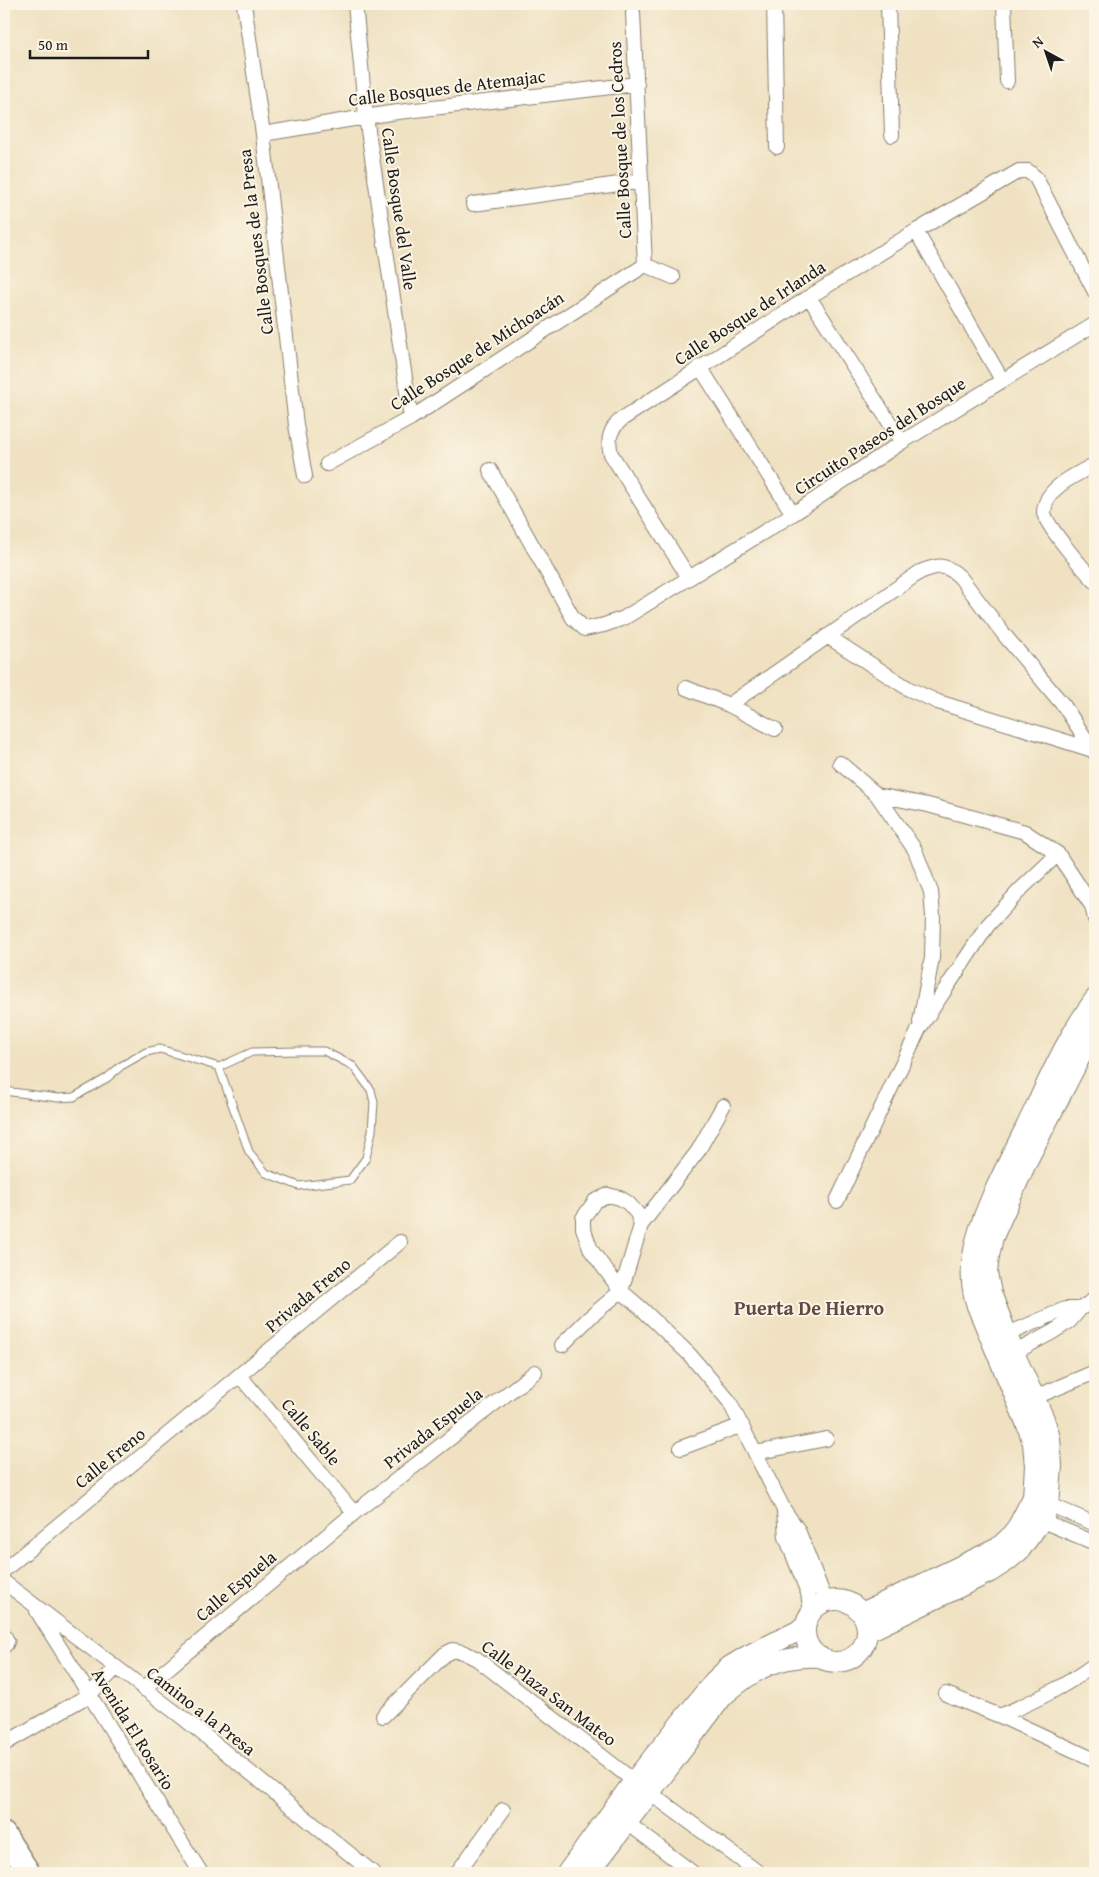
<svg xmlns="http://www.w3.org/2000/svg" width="1099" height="1877" viewBox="0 0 1099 1877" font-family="'Gentium Book Plus',serif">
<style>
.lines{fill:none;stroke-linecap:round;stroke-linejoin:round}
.lane-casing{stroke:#867e6e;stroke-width:9}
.street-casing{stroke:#867e6e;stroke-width:16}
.secondary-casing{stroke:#867e6e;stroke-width:22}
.primary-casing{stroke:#867e6e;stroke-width:25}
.lane{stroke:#fff;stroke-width:7}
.street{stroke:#fff;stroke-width:14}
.secondary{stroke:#fff;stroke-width:20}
.primary{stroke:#fff;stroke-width:22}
.labels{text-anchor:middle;stroke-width:4;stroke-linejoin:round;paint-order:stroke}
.street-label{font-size:18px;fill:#1c1c1c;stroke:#fcf5e5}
.quarter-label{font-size:20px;font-weight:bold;fill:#5e4a44;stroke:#fcf5e5}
</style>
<rect width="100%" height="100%" fill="#fcf5e5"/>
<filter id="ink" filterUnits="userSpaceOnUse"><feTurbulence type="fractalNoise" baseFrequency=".02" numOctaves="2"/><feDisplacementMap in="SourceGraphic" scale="10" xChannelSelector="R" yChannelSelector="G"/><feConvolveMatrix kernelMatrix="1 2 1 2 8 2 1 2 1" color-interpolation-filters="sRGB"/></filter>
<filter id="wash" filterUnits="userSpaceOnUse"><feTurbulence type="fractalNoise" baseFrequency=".0096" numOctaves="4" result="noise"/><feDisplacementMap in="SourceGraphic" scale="20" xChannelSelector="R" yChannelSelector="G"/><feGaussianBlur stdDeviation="1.12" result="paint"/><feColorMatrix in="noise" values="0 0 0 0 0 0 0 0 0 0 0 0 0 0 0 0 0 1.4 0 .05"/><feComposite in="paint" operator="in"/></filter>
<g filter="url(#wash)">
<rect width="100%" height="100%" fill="#efe1c1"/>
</g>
<g filter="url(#ink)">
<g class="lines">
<g class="lane-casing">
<path id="lane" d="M4,1091L58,1098L74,1097L107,1078L121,1066L146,1052L160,1049L219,1067L252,1052L299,1051H324L353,1066L371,1090L374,1102L372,1131L366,1158L350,1180L299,1186L266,1173L249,1152L219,1067
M4,1628L11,1641L9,1646L4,1651"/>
</g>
<g class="street-casing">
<path id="street" d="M244,4L263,134L296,425L305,476
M355,4L366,117L411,418
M774,4L777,147
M888,4L892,135
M1004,4L1007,81
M633,13L645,265
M263,134L390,113L637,84
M473,204L641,181
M916,231L1002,380
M645,265L673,277
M809,297L902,442
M700,367L793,514
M327,464L411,418L645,265
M1095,464C1080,473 1058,482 1048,498C1046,502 1044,508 1044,513C1047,527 1084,570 1095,581
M490,470L573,618L585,629L604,625L624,618L793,514L902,442L1095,324
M689,578L611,454C607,439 610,429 622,419L809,297L916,231L1019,171H1028L1036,178L1095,292
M827,636L909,689L938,702L1093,750
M686,688L729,705L775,729
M729,705L920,572C938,565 945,563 960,577L1006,637L1064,706L1095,753
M840,763L877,795L915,850L931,892L933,916L932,958L920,1022
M877,795L928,805L1025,832L1058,854L1092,906L1095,919
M837,1201L919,1029L988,925L1021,889L1058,854
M641,1225L698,1151L723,1106
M999,1338L1065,1309H1080
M562,1345L589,1318L621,1291L641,1225L637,1213L628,1203L620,1198L608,1195L595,1201L583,1218V1228L591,1250L621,1291L641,1308L689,1354L729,1401L784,1510L798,1530L826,1602
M1006,1357L1051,1333L1070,1321L1080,1309L1095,1299
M240,1376L354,1513
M1026,1401L1095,1372
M681,1448L742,1425
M755,1453L826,1439
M1041,1501L1095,1524
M784,1511L786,1537L808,1593L811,1613
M1033,1517L1095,1543
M4,1570L400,1242
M4,1582L187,1721L373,1873
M37,1611L201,1873
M143,1689L354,1513L535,1372
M946,1694L1000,1716L1095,1760
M383,1716L445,1654L453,1650L463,1652L477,1659L634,1781L759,1873
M1000,1716C1034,1701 1065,1687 1095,1664
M4,1744L89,1695L116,1668
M621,1818L693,1873
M457,1873L503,1810"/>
</g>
<g class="secondary-casing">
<path id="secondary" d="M805 1631a31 31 0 1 1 62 0a31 31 0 1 1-62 0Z
M862,1613L998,1548L1009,1538L1018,1526L1033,1497L1035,1466L1033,1443L1027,1425L977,1306C971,1288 970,1269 974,1250C981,1212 1009,1162 1026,1127C1047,1084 1066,1038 1095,999
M867,1632L990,1572L1007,1561L1020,1550L1041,1521L1049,1505L1052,1466L1050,1438L1044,1419L1014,1353L991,1293L987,1273L989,1256L993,1237L1027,1161L1095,1028
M567,1873L634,1781L714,1681L729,1667L747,1656L798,1631L806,1624
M589,1873L723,1696C754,1669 778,1655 820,1657"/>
</g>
<g class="primary-casing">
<path id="primary" d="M4,1834L29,1873"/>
</g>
<use href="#lane" class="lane"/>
<use href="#street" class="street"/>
<use href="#secondary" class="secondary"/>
<use href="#primary" class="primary"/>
</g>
</g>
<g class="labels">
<g class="street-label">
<text transform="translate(447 88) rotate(-7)" y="6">Calle Bosques de Atemajac</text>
<text transform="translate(620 140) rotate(-93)" y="6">Calle Bosque de los Cedros</text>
<text transform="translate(399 209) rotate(82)" y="6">Calle Bosque del Valle</text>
<text transform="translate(256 242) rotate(-97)" y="6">Calle Bosques de la Presa</text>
<text transform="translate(750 313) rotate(-33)" y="6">Calle Bosque de Irlanda</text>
<text transform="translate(477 351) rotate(-33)" y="6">Calle Bosque de Michoacán</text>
<text transform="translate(880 436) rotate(-33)" y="6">Circuito Paseos del Bosque</text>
<text transform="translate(308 1295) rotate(-40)" y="6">Privada Freno</text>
<text transform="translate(433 1428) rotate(-38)" y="6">Privada Espuela</text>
<text transform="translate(311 1432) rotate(50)" y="6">Calle Sable</text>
<text transform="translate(110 1458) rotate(-39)" y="6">Calle Freno</text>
<text transform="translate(236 1586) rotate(-40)" y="6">Calle Espuela</text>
<text transform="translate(549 1693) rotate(37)" y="6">Calle Plaza San Mateo</text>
<text transform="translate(201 1711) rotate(38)" y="6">Camino a la Presa</text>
<text transform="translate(133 1729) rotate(58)" y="6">Avenida El Rosario</text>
</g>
<g class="quarter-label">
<text x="809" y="1315">Puerta De Hierro</text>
</g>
</g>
<rect width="1099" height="1877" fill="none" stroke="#fcf5e5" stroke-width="20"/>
<g transform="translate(1046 52) rotate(320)" stroke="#fcf5e5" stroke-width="4" paint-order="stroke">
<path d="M0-4L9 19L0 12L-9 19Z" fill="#1c1c1c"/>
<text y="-8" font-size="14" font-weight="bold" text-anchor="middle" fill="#1c1c1c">N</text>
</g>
<path d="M30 50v8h118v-8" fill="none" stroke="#1c1c1c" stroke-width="2.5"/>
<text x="38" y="50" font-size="15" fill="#1c1c1c" stroke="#fcf5e5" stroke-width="4" paint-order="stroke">50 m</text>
</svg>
